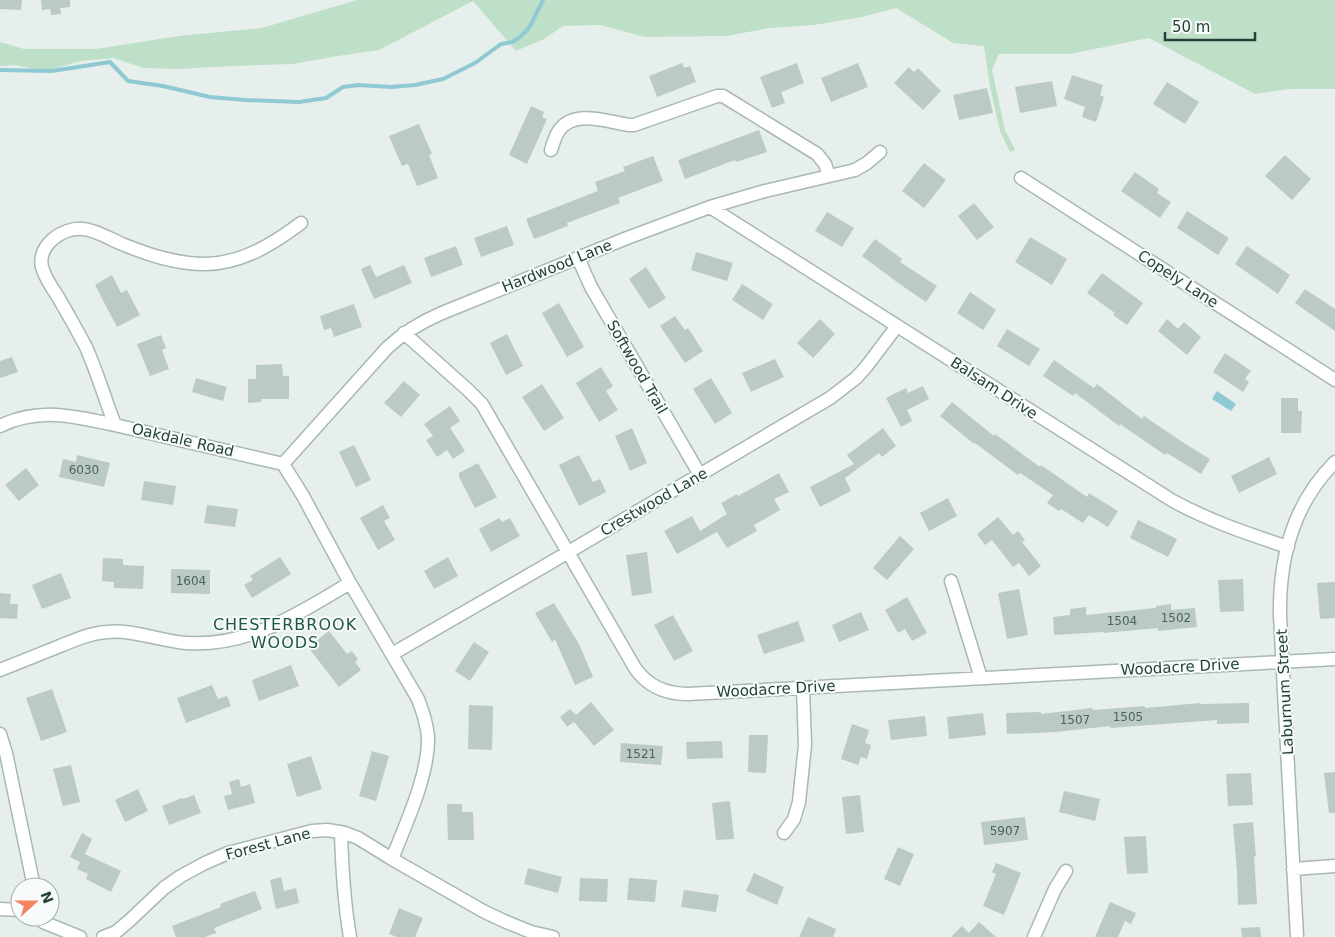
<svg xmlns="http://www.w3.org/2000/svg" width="1335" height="937" viewBox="0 0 1335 937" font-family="'DejaVu Sans',sans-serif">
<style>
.green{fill:#bfe0c8}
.water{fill:#8ec9d4}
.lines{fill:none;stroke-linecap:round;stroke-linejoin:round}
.stream{stroke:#8ec9d4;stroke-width:4}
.building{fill:#bbcac4}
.minor-casing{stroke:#a8b8b2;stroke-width:15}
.minor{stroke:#fff;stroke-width:12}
.labels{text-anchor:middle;stroke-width:4;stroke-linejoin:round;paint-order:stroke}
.number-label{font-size:12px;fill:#4a645c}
.street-label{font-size:15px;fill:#24423a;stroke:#f7fbf9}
.neighbourhood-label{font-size:16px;letter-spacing:1px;fill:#1f5548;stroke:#f7fbf9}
</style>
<rect width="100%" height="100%" fill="#e6efeb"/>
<path class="green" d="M357,0H1335V89H1289L1255,94L1149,38L1070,54H999L992,70L1005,130L1015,150L1010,152L1000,131L990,87L984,46L953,43L896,8L862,17L814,25L769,28L727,36L645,37L600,25L563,26L544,39L516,51L473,1L379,50L338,56L292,64L233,66L177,69L144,68L113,58L81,61L46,71L15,65L0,66V42L24,49H95L179,36L262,28Z"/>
<path class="water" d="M1217,391L1236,404L1231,411L1212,399Z"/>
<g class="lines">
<path class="stream" d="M0,70L52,71L110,62L128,81L163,86L210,97L245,100L299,102L326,98L343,87L358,85L391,87L415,85L443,79L475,63L501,44L512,42L519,38L529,28L543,0"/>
</g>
<path class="building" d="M0,0H22L21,10L0,9Z
M41,0H70V7L60,8L61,14L51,15L50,9L42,10Z
M682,63L684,68L690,66L696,82L657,97L649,76Z
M797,63L804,83L781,92L785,103L772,108L760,77Z
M858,63L868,87L831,102L821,78Z
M909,67L914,72L918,68L941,91L923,110L894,83Z
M1072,75L1103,85L1100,95L1104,97L1096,122L1082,117L1085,107L1064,99Z
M1052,81L1057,106L1020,113L1015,87Z
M1167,82L1199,102L1185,124L1153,104Z
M987,88L993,113L959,120L953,95Z
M531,106L544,112L542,117L547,119L527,164L509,155Z
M419,124L432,154L429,155L438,178L417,186L408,164L402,166L389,136Z
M759,130L767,152L736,162L735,160L685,179L678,160Z
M1285,155L1311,179L1292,200L1265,176Z
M653,156L663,181L618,198L620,203L567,223L568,226L534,239L526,219L598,191L595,182L625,171L623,167Z
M924,163L946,180L924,208L902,191Z
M1135,172L1159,189L1157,193L1171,202L1160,218L1121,191Z
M974,203L994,227L977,240L958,216Z
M1187,211L1229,238L1218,255L1177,228Z
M827,212L854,228L842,247L815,231Z
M507,226L514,245L481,257L474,238Z
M1030,237L1067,259L1052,285L1015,262Z
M875,239L902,259L900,262L937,286L926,302L901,285L862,256Z
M456,246L463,265L431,277L424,258Z
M1247,246L1290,275L1278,294L1235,264Z
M696,252L733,263L727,281L691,270Z
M370,265L376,277L404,265L412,283L374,299L361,269Z
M646,267L666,298L649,309L629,279Z
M1102,273L1143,303L1127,325L1113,315L1115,313L1087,293Z
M112,275L121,293L127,290L140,315L117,327L95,285Z
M742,284L773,304L763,320L732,300Z
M1305,289L1335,309V331L1295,303Z
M970,292L996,310L983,330L957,313Z
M559,303L584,347L567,357L542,313Z
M354,304L362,327L334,337L331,328L324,330L320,316Z
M675,316L685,330L688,328L703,351L685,363L660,326Z
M820,319L835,334L813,358L797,343Z
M1167,319L1178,329L1184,322L1201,337L1187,355L1158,331Z
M1007,329L1040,349L1029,366L997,346Z
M507,334L523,366L506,375L490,343Z
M161,335L166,348L162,350L169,369L150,376L137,344Z
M1225,353L1251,371L1245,379L1249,382L1243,392L1213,372Z
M12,357L18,372L0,378V361Z
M775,359L784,377L751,392L742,373Z
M1054,360L1094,388L1097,384L1142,419L1144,416L1184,443L1210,459L1201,474L1167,453L1165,455L1120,424L1119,426L1075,393L1073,396L1043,376Z
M282,364L283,376H289V399H261V402L248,403V379H256V365Z
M601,367L613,386L606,391L618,410L599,422L576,383Z
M196,378L227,387L223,401L192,392Z
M711,378L732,413L715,424L693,389Z
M404,381L420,395L401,417L384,403Z
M542,384L564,418L544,431L522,397Z
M923,386L929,399L907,410L912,421L901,427L886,398L906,388L908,393Z
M1281,398H1298V411H1302L1301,433H1281Z
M952,402L994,436L995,434L1040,467L1041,465L1087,497L1089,493L1118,511L1108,527L1089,515L1083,523L1061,509L1059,511L1047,503L1053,495L1020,473L1018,475L975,443L974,444L940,416Z
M450,406L460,421L450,428L465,451L453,459L447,450L437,457L426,440L433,436L424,424Z
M632,428L647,463L630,471L615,436Z
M883,428L896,446L882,457L879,453L845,478L851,491L820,507L810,487L854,464L847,455Z
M354,445L371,480L356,487L339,452Z
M77,455L110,463L104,487L59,477L63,459L76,462Z
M579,455L593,482L600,479L606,492L579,506L559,465Z
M1269,457L1277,474L1239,493L1231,476Z
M478,463L497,497L475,508L459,477V473Z
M26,468L39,485L19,501L5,485Z
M779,473L789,492L774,499L780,510L754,525L757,531L727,548L717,532L677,554L664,531L692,516L700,531L727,514L721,503L737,494L738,496Z
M144,481L176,486L173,505L141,500Z
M948,498L957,516L929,531L920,513Z
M207,505L238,509L235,527L204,523Z
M383,505L390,518L384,521L395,540L378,550L360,518Z
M998,517L1013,535L1018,531L1025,540L1022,542L1041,566L1029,576L1019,563L1013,567L992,540L985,545L977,534Z
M499,518L502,522L510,518L520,536L491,552L479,529Z
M1138,520L1177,539L1168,557L1130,538Z
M900,536L914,549L887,580L873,568Z
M647,552L652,593L632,596L626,555Z
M280,557L291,574L252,598L244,585L253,580L250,576Z
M448,557L458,576L434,589L424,571Z
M103,558L123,559V565L144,566L143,589L114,588V582L102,581Z
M171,569L210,570V594L171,593Z
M61,573L71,598L42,609L32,585Z
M1243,579L1244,611L1220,612L1218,580Z
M1335,582V618L1320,619L1317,583Z
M1019,589L1028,635L1007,639L998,593Z
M0,593L11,594L10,604H18L17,619L0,618Z
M907,597L927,633L912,641L905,629L898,633L885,610Z
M554,603L579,644L593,677L575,685L555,639L552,642L535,613Z
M1171,604V610L1195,608L1197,627L1158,631V628L1104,633V632L1054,635L1053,617L1070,615V609L1086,607V615L1156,608V606Z
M861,612L869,630L839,642L832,625Z
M673,615L693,651L674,661L654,625Z
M798,621L805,641L764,654L757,635Z
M329,631L347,654L352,651L358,659L355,662L361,670L339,687L308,647Z
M474,642L489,652L470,681L455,671Z
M291,665L299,686L259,701L252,680Z
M212,685L218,699L227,696L231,706L186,723L177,698Z
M52,689L67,732L41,741L26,698Z
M591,702L614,730L594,746L574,722L567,727L560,717L570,709L576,715Z
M1200,703V704L1249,703V723L1217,724V720L1110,728V726L1056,732L1007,734L1006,713L1041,712V714L1092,708L1093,710L1145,706V708Z
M469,705L493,706L492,750L468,749Z
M983,713L986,735L949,739L947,717Z
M925,716L927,736L891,740L888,720Z
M852,724L869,730L865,743L871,745L867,759L861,757L858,765L841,759Z
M749,735H768L766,773L748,772Z
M722,741L723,758L687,759L686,742Z
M621,743L663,746L661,765L620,762Z
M372,751L389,756L376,801L359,796Z
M311,756L322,789L297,797L287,764Z
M71,765L80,802L63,806L53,769Z
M1335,772V813H1329L1324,773Z
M1251,773L1253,805L1228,806L1226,774Z
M239,779L241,787L250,784L255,803L228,810L224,796L232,794L229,782Z
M138,789L148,811L125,822L115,800Z
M1064,791L1100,799L1095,821L1059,812Z
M194,795L201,813L169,825L162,806L182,798L183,799Z
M860,795L864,832L846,834L842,797Z
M730,801L734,839L716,840L712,803Z
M447,804H462V812H473L474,840H448Z
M1025,817L1028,840L984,845L981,822Z
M1253,822L1256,856H1254L1257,904L1238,905L1237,871L1233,824Z
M82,833L92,839L85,854L121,871L111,892L86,879L88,874L77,869L80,862L70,857Z
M1146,836L1148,873L1127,874L1124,837Z
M898,847L914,854L900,886L884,879Z
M996,863L1021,873L1004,915L983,906L996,874L992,872Z
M528,868L562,877L558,893L524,884Z
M754,873L784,887L777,905L746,891Z
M281,877L284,891L296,888L299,903L276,909L270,880Z
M580,878L608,879L607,902L579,901Z
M629,878L657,880L655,902L627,900Z
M684,890L719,895L716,912L681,907Z
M255,891L262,909L214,928L216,933L205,937H176L172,926L221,907L220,904Z
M1110,902L1136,913L1131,924L1125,921L1118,937H1095Z
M399,908L423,918L415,937H397L389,934Z
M808,917L836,929L833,937H799Z
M979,922L996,937H951L962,926L969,933Z
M1260,927L1261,937H1242L1241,928Z"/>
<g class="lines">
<g class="minor-casing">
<path id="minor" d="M551,150C553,144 555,137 558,132C573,108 608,122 629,125H634L717,96H723L817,154L825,164L829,176
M1021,178L1335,380
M710,207L1173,501C1210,521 1248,534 1288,547
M301,223C273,244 243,263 206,264C176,264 149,255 122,244C110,239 96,230 83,229C63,227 37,245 42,267C45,278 52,288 58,297C68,314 77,330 86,347C97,372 105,399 115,425L283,464L303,496L350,583L418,699C423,712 427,724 428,737C429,775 406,823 392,859
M578,258L591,287L700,475
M404,333L468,390L482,404L635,668C648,687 666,694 688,694L1335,659
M0,426C39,407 75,416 115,425
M283,464L387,348C404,332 421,322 442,313L627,238L710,207L765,191L855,170L867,163L880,152
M951,581L981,678
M392,654L543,567L830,398L856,378L866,367L897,326
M0,670C20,662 40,654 60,646C75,640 90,633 107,632C131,629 161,641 186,643C250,647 297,614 350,583
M0,734L6,753L34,887
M341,832C342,868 344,902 350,937
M784,833L794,819L799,802L805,745L803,688
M1293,869L1335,866
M0,909L20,910
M43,922L80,937
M103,937L116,932L129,921L164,888L181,876L205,863L228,853L312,831L327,830L345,833L358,838L392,859L483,911L504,921L531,932L553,937
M1034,937L1055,889L1066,871
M1297,937L1280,615C1279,558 1294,503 1335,462"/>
</g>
<use href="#minor" class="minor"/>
</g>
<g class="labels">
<g class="number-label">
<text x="84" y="474">6030</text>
<text x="191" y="585">1604</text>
<text x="1176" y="622">1502</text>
<text x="1122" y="625">1504</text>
<text x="1128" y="721">1505</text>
<text x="1075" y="724">1507</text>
<text x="641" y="758">1521</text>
<text x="1005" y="835">5907</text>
</g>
<g class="street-label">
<text transform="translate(557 266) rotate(-22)" y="5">Hardwood Lane</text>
<text transform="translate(1178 279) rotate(33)" y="5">Copely Lane</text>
<text transform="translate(637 367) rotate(60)" y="5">Softwood Trail</text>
<text transform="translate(994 388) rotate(33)" y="5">Balsam Drive</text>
<text transform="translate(183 440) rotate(13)" y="5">Oakdale Road</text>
<text transform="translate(654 502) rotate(-30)" y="5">Crestwood Lane</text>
<text transform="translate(1180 667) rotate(-3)" y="5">Woodacre Drive</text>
<text transform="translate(776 689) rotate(-3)" y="5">Woodacre Drive</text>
<text transform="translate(1285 692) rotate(-93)" y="5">Laburnum Street</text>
<text transform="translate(268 844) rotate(-15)" y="5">Forest Lane</text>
</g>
<g class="neighbourhood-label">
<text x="285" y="630">CHESTERBROOK<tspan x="285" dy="18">WOODS</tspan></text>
</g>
</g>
<g transform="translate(35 902) rotate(69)"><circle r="24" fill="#f7fbf9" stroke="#a3b1ad"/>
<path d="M0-4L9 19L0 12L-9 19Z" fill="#f4845f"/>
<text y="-8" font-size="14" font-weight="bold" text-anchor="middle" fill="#24423a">N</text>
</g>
<path d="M1165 32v8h90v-8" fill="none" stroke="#24423a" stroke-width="2.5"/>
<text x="1172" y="32" font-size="15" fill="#24423a" stroke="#f7fbf9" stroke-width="4" paint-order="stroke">50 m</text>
</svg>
